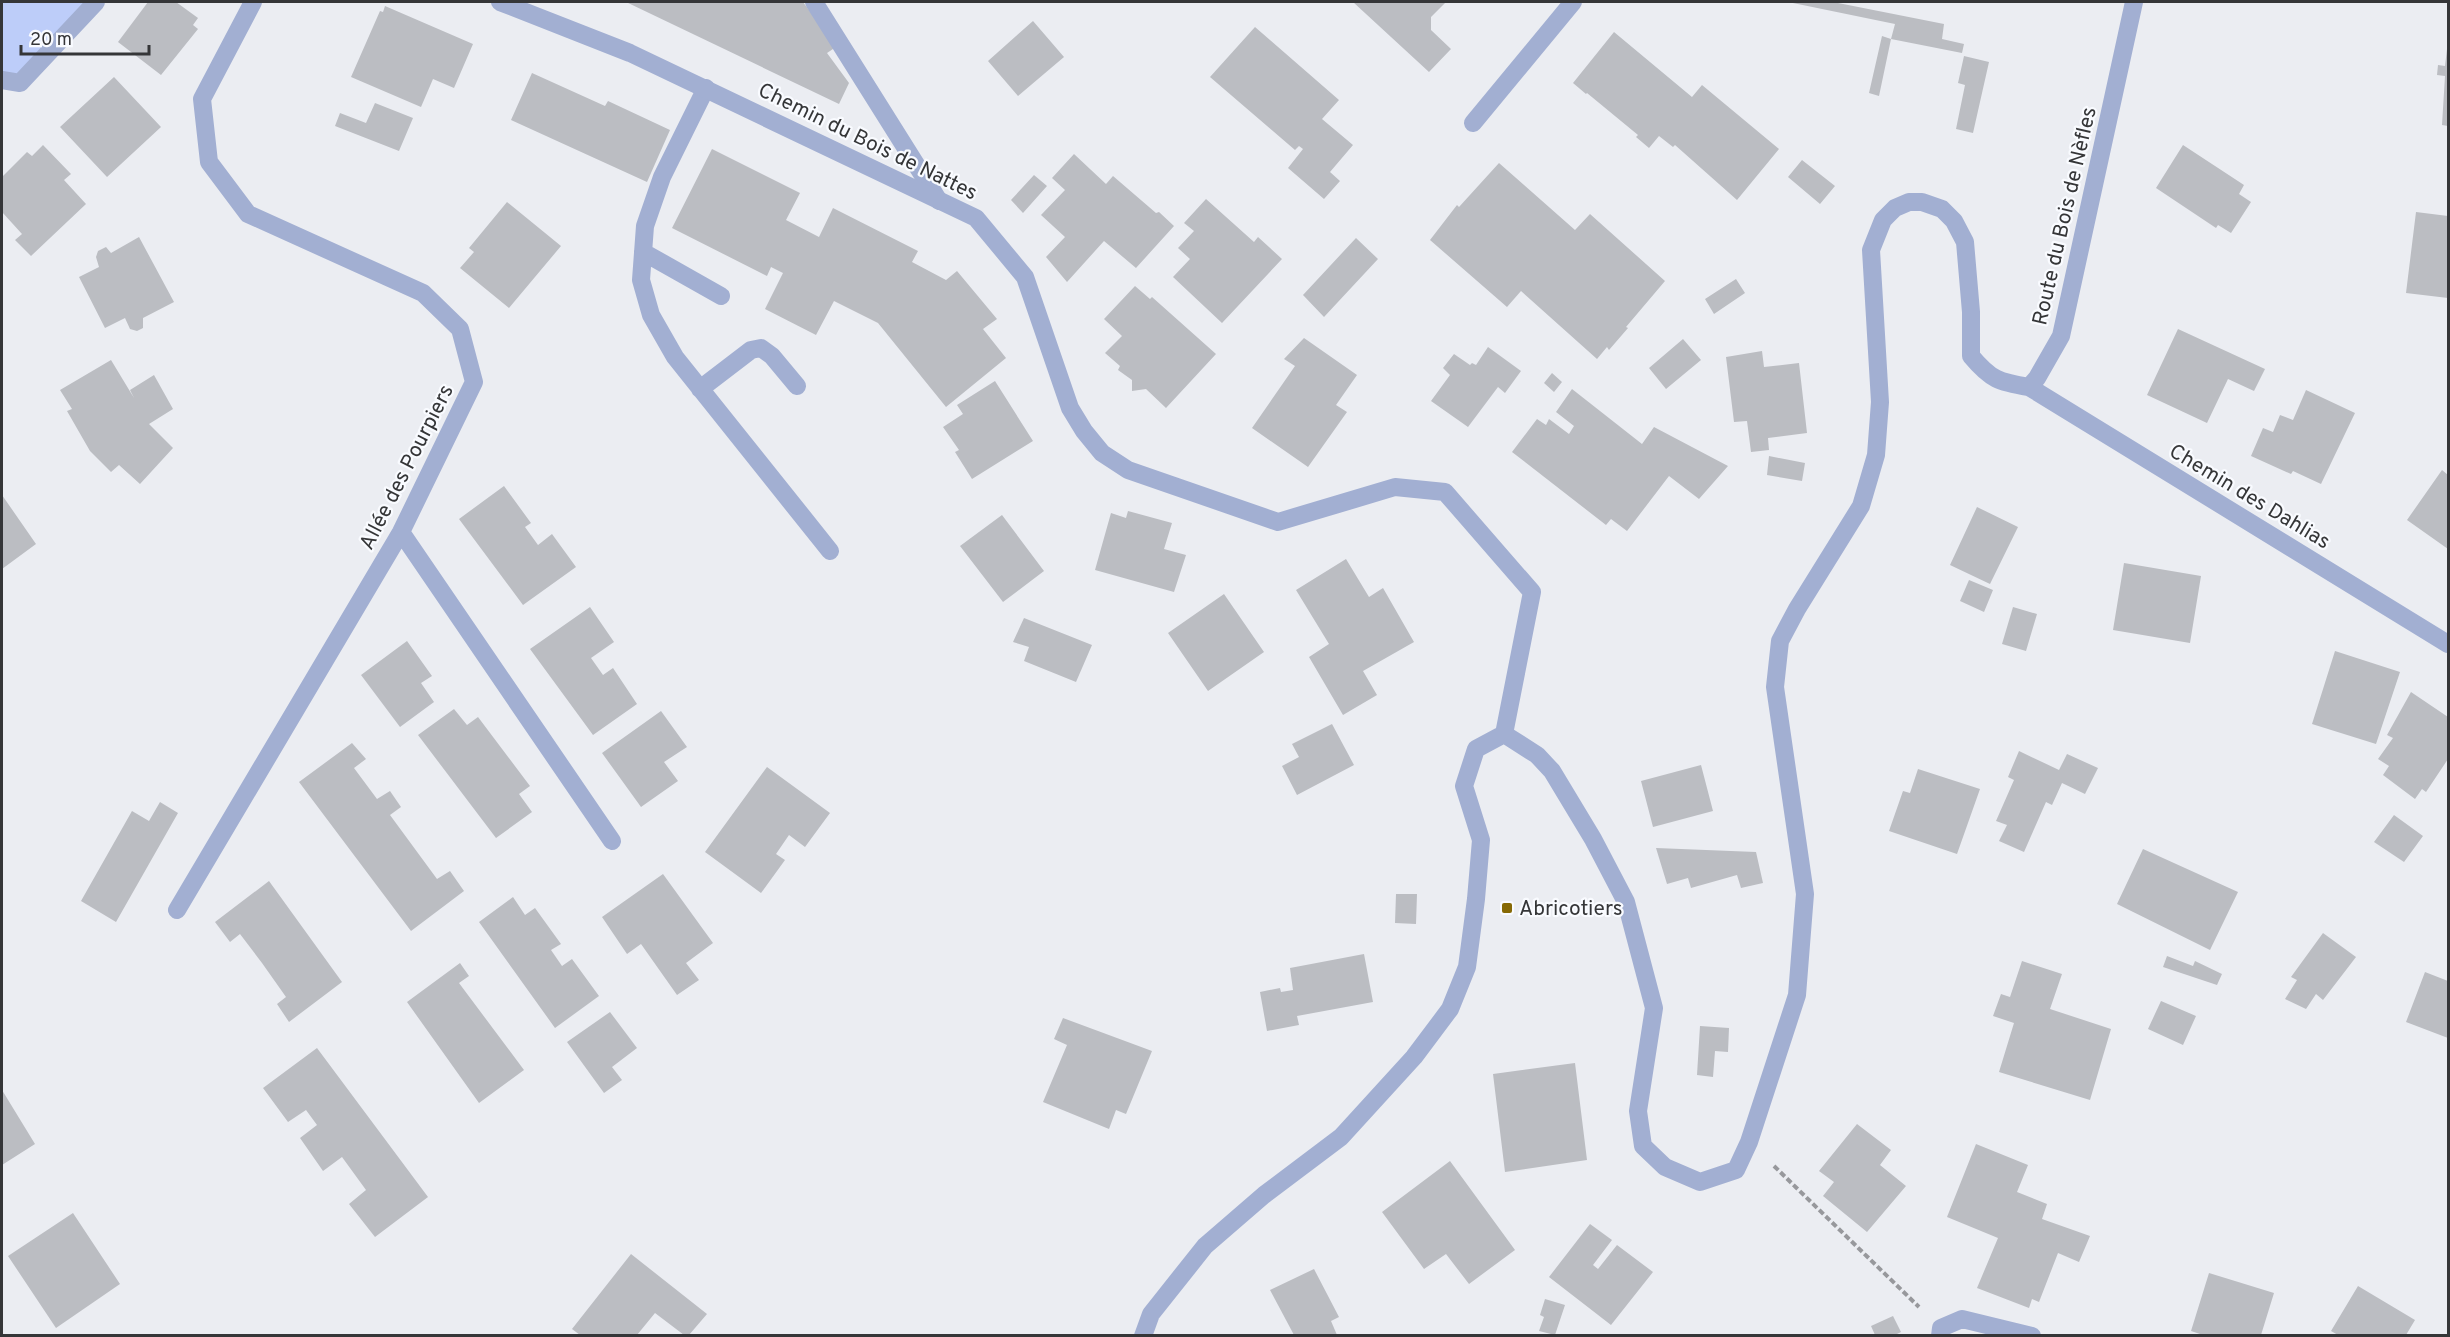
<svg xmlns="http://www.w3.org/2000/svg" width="2450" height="1337" viewBox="0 0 2450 1337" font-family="Overpass,sans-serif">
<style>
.green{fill:#bdcdf9}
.building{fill:#bbbdc2}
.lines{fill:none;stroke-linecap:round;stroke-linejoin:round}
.path{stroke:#97989c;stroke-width:4;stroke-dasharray:6 3;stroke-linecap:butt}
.service{stroke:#a2afd2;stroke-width:18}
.minor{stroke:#a2afd2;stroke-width:18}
.poi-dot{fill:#866905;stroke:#f9fbff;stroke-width:2}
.labels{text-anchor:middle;stroke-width:4.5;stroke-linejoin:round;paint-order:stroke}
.street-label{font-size:21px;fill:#353638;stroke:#f9fbff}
.poi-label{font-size:21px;fill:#353638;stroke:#f9fbff;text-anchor:start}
</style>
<rect width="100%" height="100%" fill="#ebedf2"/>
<path class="green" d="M2,2H97L20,85L2,78Z"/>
<path class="building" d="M148,2H176L198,18L193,25L198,29L161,75L118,42Z
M626,2H803L836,47L827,53L849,83L839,104Z
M1353,2H1446L1431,17V30L1451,49L1429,72Z
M1788,2H1833L1944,24L1942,39L1964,44L1962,53L1891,39L1895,24Z
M385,6L473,44L454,88L433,79L421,107L351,77L380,11L383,12Z
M1033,21L1064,57L1018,96L988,61Z
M1255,27L1339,100L1322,119L1353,145L1330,172L1340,181L1324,199L1288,168L1303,149L1299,146L1295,150L1210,77Z
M1614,32L1692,97L1702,85L1779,149L1737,200L1675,145L1673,147L1659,136L1649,148L1636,137L1638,135L1587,93L1586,94L1573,83Z
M1882,36L1891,39L1879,96L1869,93Z
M2447,49H2448V126L2442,125L2445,76L2437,75L2438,65L2445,66Z
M1964,56L1989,62L1973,133L1956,129L1965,85L1958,83Z
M532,73L605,106L608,101L670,130L647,182L511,120Z
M114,77L161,127L107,177L60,127Z
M375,103L413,118L399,151L335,126L340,113L366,123Z
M43,145L71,174L64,180L86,204L31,256L15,240L22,234L2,212V177L27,152L32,156Z
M2183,145L2244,185L2239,194L2251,202L2231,233L2218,225L2216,228L2156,188Z
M712,149L800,193L786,220L819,237L833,208L918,251L912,262L946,280L957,271L997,319L983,329L1006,358L946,407L878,323L834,301L816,335L765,309L783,273L771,267L767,276L672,228Z
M1074,154L1106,184L1113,176L1156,213L1159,212L1174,226L1136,268L1104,241L1067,282L1046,257L1065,237L1041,215L1065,190L1052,178Z
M1802,160L1835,186L1820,204L1788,177Z
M1499,163L1575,230L1590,214L1665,281L1626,327L1628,328L1609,350L1607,347L1597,359L1521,291L1507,307L1430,240L1457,205L1459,207Z
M1034,175L1047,186L1023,213L1011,200Z
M1206,199L1254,242L1258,237L1282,259L1222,323L1173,277L1190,259L1178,248L1194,231L1184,223Z
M507,202L561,246L509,308L460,268L474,252L469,248Z
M2416,212L2448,216V298L2406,293Z
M139,237L174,302L143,318V328L137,331L130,329L125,318L105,328L79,277L99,267L96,257L98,251L106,247L111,253Z
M1356,238L1378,259L1324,317L1303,295Z
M1736,279L1745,293L1714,314L1705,299Z
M1135,286L1150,299L1152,297L1216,354L1166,408L1146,389L1132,391V380L1118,370L1120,366L1105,353L1122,336L1104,319Z
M2178,329L2265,369L2254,391L2228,379L2207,423L2147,395Z
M1304,338L1357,375L1336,405L1347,412L1308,467L1252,428L1295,366L1284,359Z
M1683,339L1701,360L1666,389L1649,368Z
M1488,347L1521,371L1505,393L1498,387L1468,427L1431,401L1450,375L1443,368L1454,354L1470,365L1472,363L1476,365Z
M1762,351L1764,367L1799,363L1807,433L1768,438L1769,450L1751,452L1747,421L1734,422L1726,357Z
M111,360L134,398L130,390L154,375L173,409L149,424L173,448L140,484L119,465L111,472L90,451L67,411L72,409L60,390Z
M1552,373L1562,382L1554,392L1544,383Z
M995,381L1033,441L972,479L955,452L959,450L943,427L963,414L957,405Z
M1572,389L1642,444L1654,427L1728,466L1699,499L1669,476L1627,531L1611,519L1606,525L1512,452L1537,419L1546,425L1549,419L1569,434L1574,426L1556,412Z
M2306,390L2355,413L2321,484L2293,471L2291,474L2251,456L2263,428L2273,432L2280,415L2293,420Z
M1769,456L1805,463L1802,481L1767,475Z
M2442,470L2448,475V549L2407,520Z
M504,486L531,523L525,527L538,545L552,534L576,567L523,605L459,519Z
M2,495L36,544L2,569Z
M1977,507L2018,527L1990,584L1950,565Z
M1128,511L1172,523L1164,549L1186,555L1174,592L1095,570L1111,513L1126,518Z
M1002,515L1044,571L1003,602L960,546Z
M1346,559L1369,597L1383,588L1414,642L1363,671L1377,695L1343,715L1309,657L1329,644L1296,590Z
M2124,563L2201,576L2190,643L2113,630Z
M1969,580L1993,590L1984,612L1960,601Z
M1224,594L1264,652L1208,691L1168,633Z
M590,607L614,642L591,658L603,675L613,668L637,704L593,735L530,649Z
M2013,607L2037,614L2026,651L2002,644Z
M1024,618L1092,645L1076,682L1024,661L1029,647L1013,642Z
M407,641L432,676L421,683L434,702L400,727L361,675Z
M2335,651L2400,672L2376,744L2312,724Z
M2411,692L2448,717V759L2426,792L2422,789L2415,799L2383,775L2389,766L2378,759L2393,738L2387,735Z
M454,709L467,725L478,717L530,786L519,794L532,812L496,838L418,735Z
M661,711L687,747L664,762L678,781L641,807L602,753Z
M1332,724L1354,765L1297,795L1282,766L1299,757L1292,744Z
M352,743L366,759L354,768L377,799L390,791L401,807L390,815L437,879L450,871L464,891L411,931L299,782Z
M2019,751L2059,770L2067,754L2098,768L2085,794L2062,783L2052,805L2046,802L2024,852L1999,841L2007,825L1996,821L2014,780L2008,777Z
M1701,765L1713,811L1653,827L1641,781Z
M767,767L830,813L805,847L789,835L776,854L785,860L761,893L705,852Z
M1918,769L1980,789L1957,854L1889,831L1903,791L1910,793Z
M160,802L178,813L116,922L81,901L132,811L149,821Z
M2394,815L2423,836L2404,862L2374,842Z
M1656,848L1756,852L1763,883L1741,888L1737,875L1691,888L1688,878L1667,884Z
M2143,849L2238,892L2210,950L2117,904Z
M663,874L713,943L686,963L699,980L677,995L641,944L627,954L602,917Z
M269,881L342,982L289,1022L277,1004L286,997L262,963L240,934L230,942L215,922Z
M1396,894H1417L1416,924L1395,923Z
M513,897L525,915L535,908L561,944L551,950L562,966L572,959L599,996L555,1028L479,922Z
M2323,933L2356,957L2323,1000L2316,994L2306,1009L2285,999L2297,980L2291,977Z
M1364,954L1373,1002L1297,1016L1299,1025L1267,1031L1260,992L1280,988L1281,992L1293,990L1290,968Z
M2167,956L2193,966L2195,961L2222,974L2217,985L2163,967Z
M2022,961L2062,974L2050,1009L2111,1029L2090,1100L1999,1072L2014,1023L1993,1016L2001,994L2010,997Z
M460,963L469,976L459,983L524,1070L479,1103L407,1002Z
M2425,972L2448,981V1038L2406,1022Z
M2161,1001L2196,1016L2183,1045L2148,1029Z
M610,1012L637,1048L612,1067L622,1080L604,1093L567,1042Z
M1063,1018L1152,1051L1126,1114L1116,1110L1109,1129L1043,1102L1067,1045L1054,1039Z
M1700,1026L1729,1028L1728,1052L1715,1051L1713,1077L1697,1075Z
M317,1048L428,1197L375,1237L349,1204L366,1190L342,1157L323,1171L300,1138L317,1125L306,1110L288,1122L263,1088Z
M1575,1063L1587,1160L1505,1172L1493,1074Z
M2,1090L35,1144L2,1165Z
M1857,1124L1891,1150L1880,1165L1906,1186L1867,1232L1823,1196L1834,1182L1819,1171Z
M1976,1144L2028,1165L2017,1192L2047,1204L2042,1219L2090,1236L2079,1262L2058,1253L2039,1302L2032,1299L2029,1308L1977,1288L1998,1238L1947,1217Z
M1450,1161L1515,1250L1469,1284L1446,1254L1424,1269L1382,1212Z
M73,1213L120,1284L56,1328L8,1256Z
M1590,1224L1612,1240L1593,1265L1598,1269L1617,1245L1653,1272L1611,1325L1549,1277Z
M631,1254L707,1314L689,1335H684L655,1313L637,1335H580L572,1329Z
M1314,1269L1339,1317L1331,1321L1337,1335H1294L1270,1290Z
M2209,1273L2274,1293L2261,1335H2203L2191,1331Z
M2358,1286L2415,1320L2406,1335H2338L2331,1331Z
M1545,1299L1565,1305L1555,1335L1539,1331L1544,1317L1540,1315Z
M1893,1316L1901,1332L1895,1335H1875L1871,1326Z"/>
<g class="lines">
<path class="path" d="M1774,1166L1919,1307"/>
<path class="service" d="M814,2L939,201
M706,88L662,177L645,226L641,280L651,315L675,357L830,551
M643,252L721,296
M700,389L751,350L761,348L772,356L797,386"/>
<path class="minor" d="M500,2L630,53L976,218L1025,277L1070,408L1084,431L1102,453L1128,470L1278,522L1395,487L1445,492L1532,592L1504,734
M2,80L20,83L96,2
M1473,123L1573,2
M2029,387L2448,644
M401,532L612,841
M177,910L401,532L474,382L460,329L423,293L248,214L209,162L202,99L253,2
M1143,1336L1151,1314L1205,1246L1264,1195L1341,1137L1414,1057L1450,1009L1467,967L1476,899L1481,840L1464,786L1476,749L1504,734L1537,755L1552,771L1593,839L1626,902L1654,1008L1638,1111L1643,1146L1665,1167L1700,1182L1736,1170L1749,1142L1797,995L1805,894L1775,687L1780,641L1797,609L1861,506L1876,455L1880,402L1871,250L1883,220L1895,208L1909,202H1922L1942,209L1954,221L1965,242L1971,312V356C1991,380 1999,382 2029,387L2037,378L2061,336L2134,2
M1940,1336L1941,1328L1962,1319L2032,1336"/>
</g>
<rect class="poi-dot" x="1501" y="902" width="12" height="12" rx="3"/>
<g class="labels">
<g class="street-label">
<text transform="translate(868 141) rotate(26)" y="7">Chemin du Bois de Nattes</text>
<text transform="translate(2064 216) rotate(-77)" y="7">Route du Bois de Nèfles</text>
<text transform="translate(406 467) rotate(-63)" y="7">Allée des Pourpiers</text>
<text transform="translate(2250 496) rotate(31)" y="7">Chemin des Dahlias</text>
</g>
<g class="poi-label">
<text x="1519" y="915">Abricotiers</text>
</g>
</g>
<rect width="2450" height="1337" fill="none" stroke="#353638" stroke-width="6"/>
<path d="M21 45v9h128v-9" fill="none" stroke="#353638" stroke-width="3"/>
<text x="30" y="45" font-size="18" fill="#353638" stroke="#f9fbff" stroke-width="4.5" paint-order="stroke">20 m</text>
</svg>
